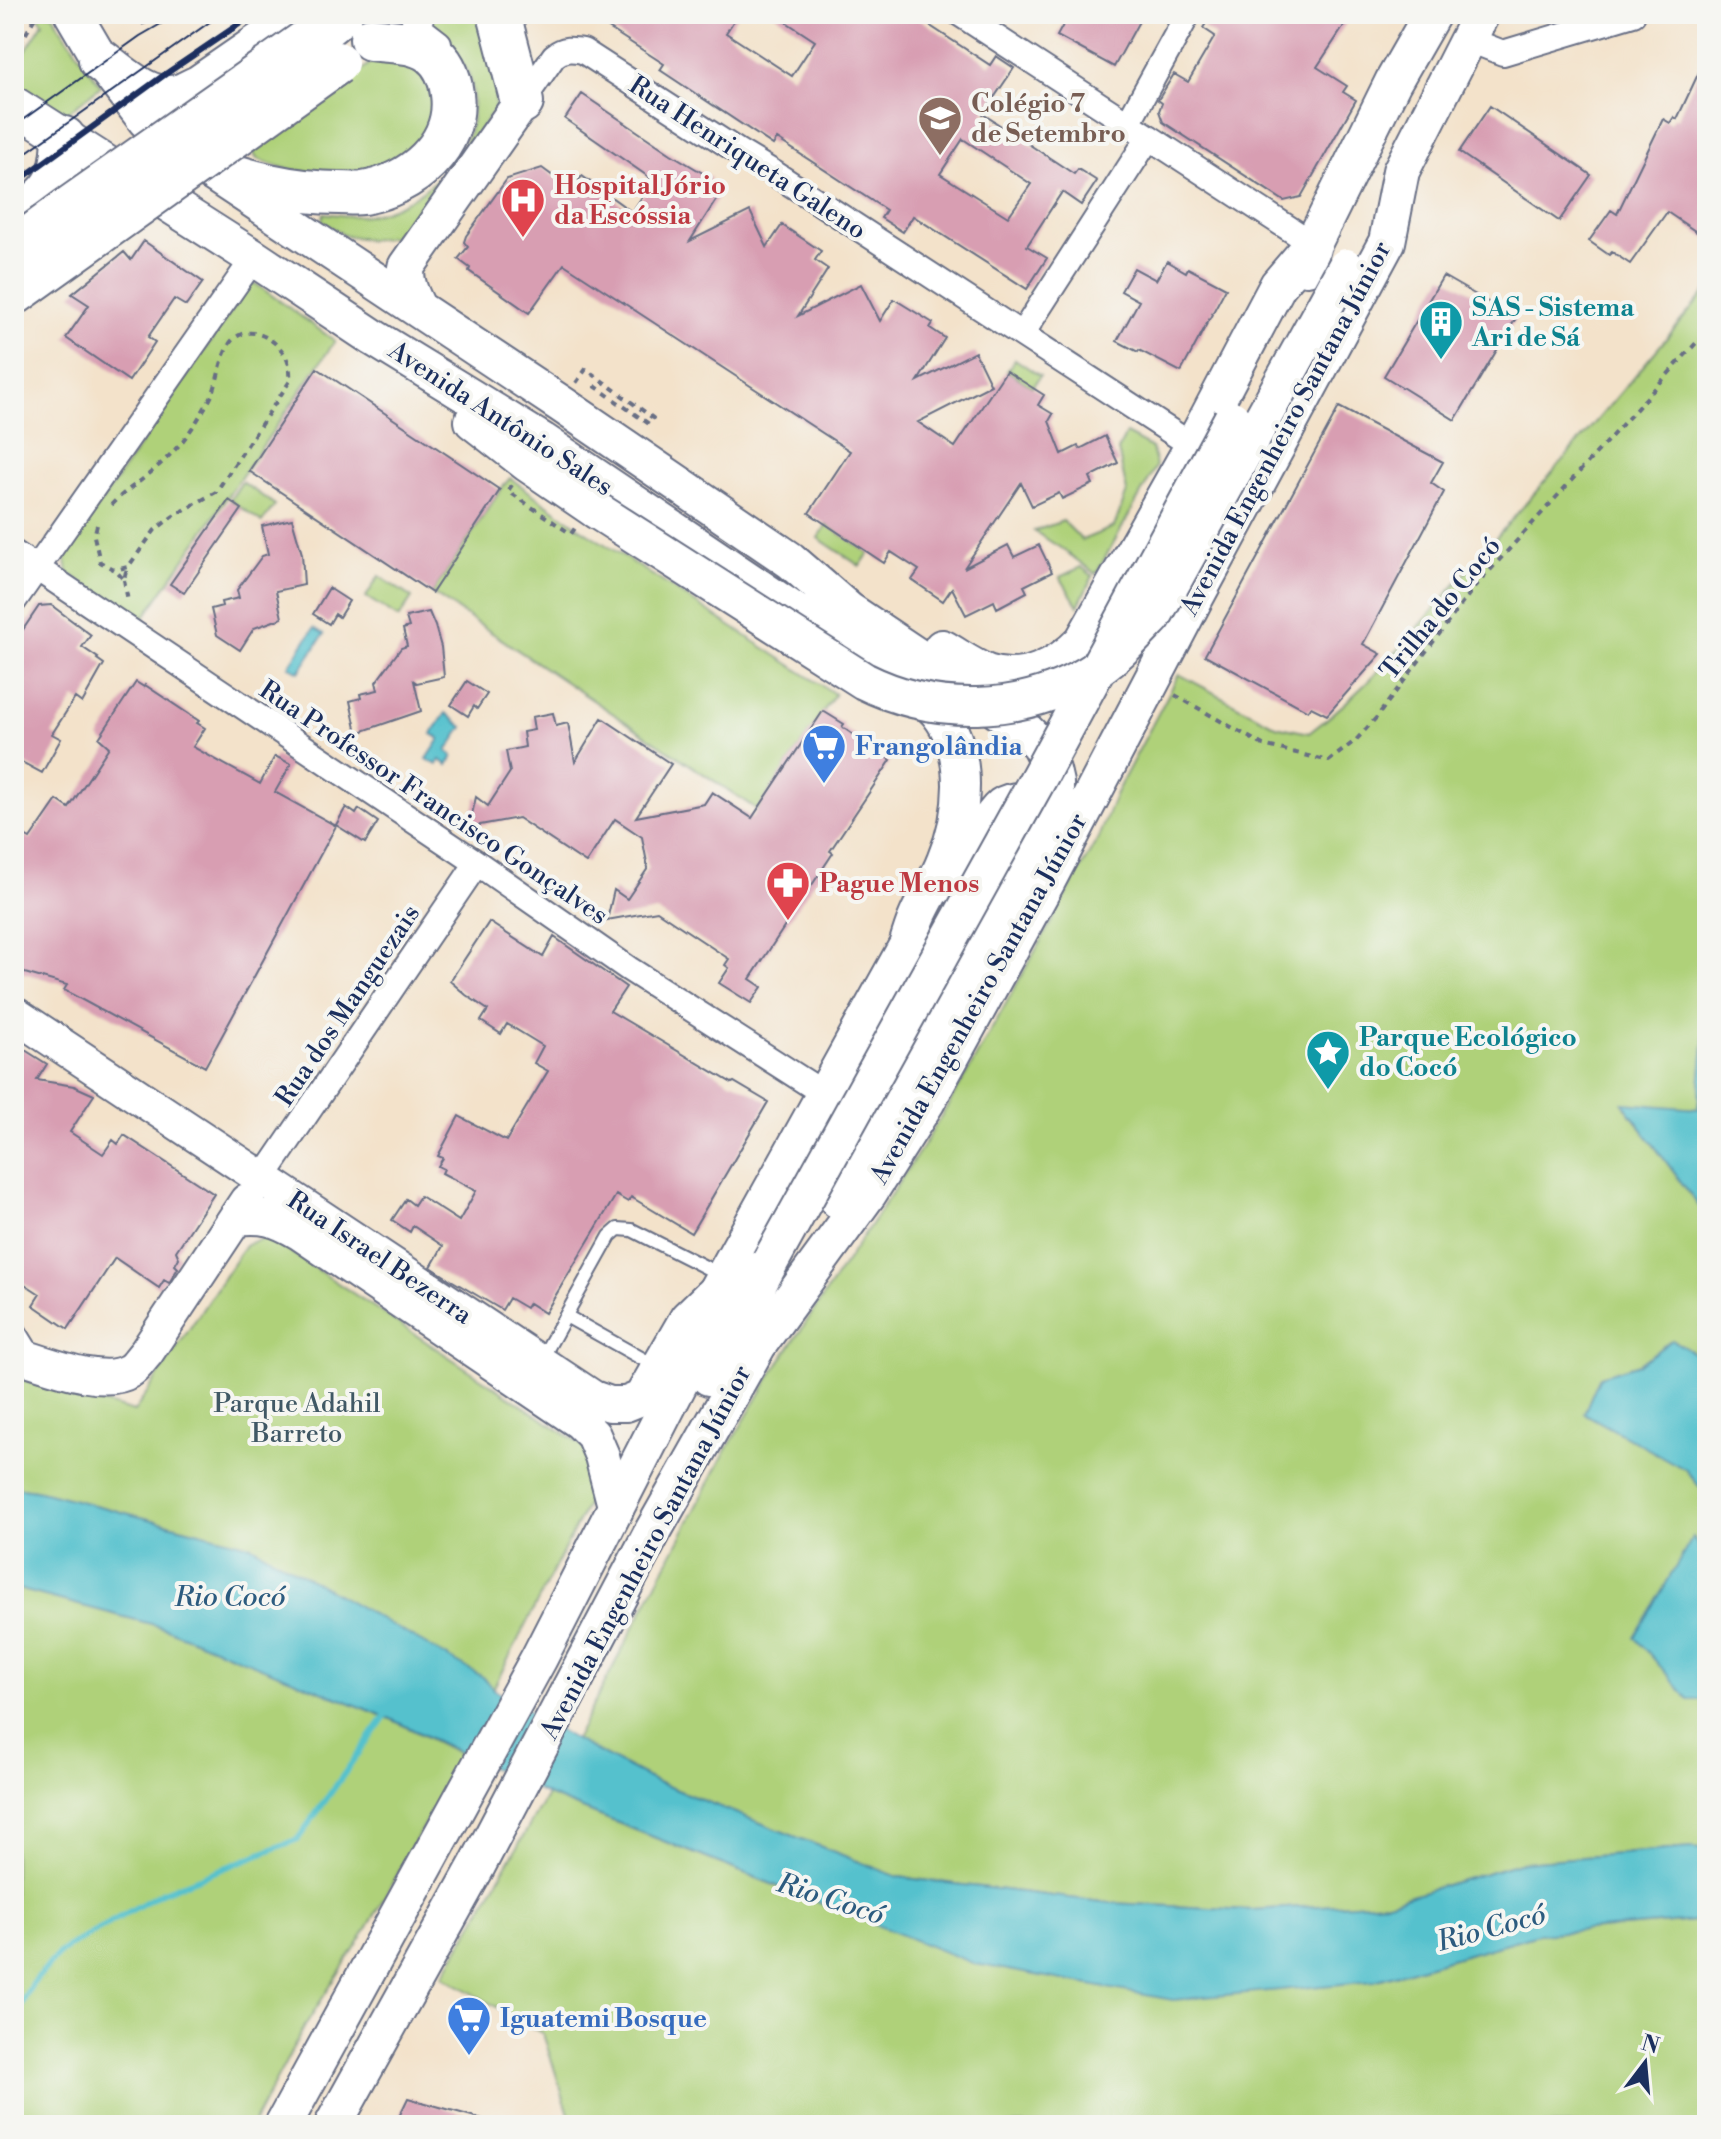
<svg xmlns="http://www.w3.org/2000/svg" width="1721" height="2139" viewBox="0 0 1721 2139" font-family="'Libre Bodoni',serif">
<style>
.green{fill:#afd179;stroke:#65806c;stroke-width:2}
.water{fill:#54c1cd;stroke:#387896;stroke-width:2}
.lines{fill:none;stroke-linecap:round;stroke-linejoin:round}
.stream{stroke:#54c1cd;stroke-width:6}
.building{fill:#d89eb2;fill-rule:evenodd}
.lane-casing{stroke:#676e84;stroke-width:16}
.street-casing{stroke:#676e84;stroke-width:28}
.secondary-casing{stroke:#676e84;stroke-width:38}
.primary-casing{stroke:#676e84;stroke-width:40}
.highway-casing{stroke:#676e84;stroke-width:46}
.path{stroke:#676e84;stroke-width:4;stroke-dasharray:6 6;stroke-linecap:butt}
.lane{stroke:#fff;stroke-width:12}
.street{stroke:#fff;stroke-width:24}
.secondary{stroke:#fff;stroke-width:34}
.primary{stroke:#fff;stroke-width:36}
.highway{stroke:#fff;stroke-width:42}
.tram{stroke:#1b2f5e;stroke-width:2}
.rail{stroke:#1b2f5e;stroke-width:6}
.primary-bridge-casing{stroke:#676e84;stroke-width:40;stroke-linecap:butt}
.highway-bridge-casing{stroke:#676e84;stroke-width:46;stroke-linecap:butt}
.primary-bridge{stroke:#fff;stroke-width:36}
.highway-bridge{stroke:#fff;stroke-width:42}
.labels{text-anchor:middle;stroke-width:8;stroke-linejoin:round;paint-order:stroke}
.education-label{font-size:26px;font-weight:bold;fill:#785e54;stroke:#f6f6f2;text-anchor:start}
.street-label{font-size:26px;fill:#1b2f5e;stroke:#f6f6f2}
.health-label{font-size:26px;font-weight:bold;fill:#be3a42;stroke:#f6f6f2;text-anchor:start}
.culture-label{font-size:26px;font-weight:bold;fill:#0d838f;stroke:#f6f6f2;text-anchor:start}
.shop-label{font-size:26px;font-weight:bold;fill:#366cbe;stroke:#f6f6f2;text-anchor:start}
.park-label{font-size:26px;fill:#405865;stroke:#f6f6f2}
.water-label{font-size:28px;font-style:italic;fill:#2c5b7f;stroke:#f6f6f2}
</style>
<rect width="100%" height="100%" fill="#f6f6f2"/>
<filter id="ink" filterUnits="userSpaceOnUse"><feTurbulence type="fractalNoise" baseFrequency=".0125" numOctaves="2"/><feDisplacementMap in="SourceGraphic" scale="16" xChannelSelector="R" yChannelSelector="G"/><feConvolveMatrix kernelMatrix="1 2 1 2 8 2 1 2 1" color-interpolation-filters="sRGB"/></filter>
<filter id="wash" filterUnits="userSpaceOnUse"><feTurbulence type="fractalNoise" baseFrequency=".006" numOctaves="4" result="noise"/><feDisplacementMap in="SourceGraphic" scale="32" xChannelSelector="R" yChannelSelector="G"/><feGaussianBlur stdDeviation="1.8" result="paint"/><feColorMatrix in="noise" values="0 0 0 0 0 0 0 0 0 0 0 0 0 0 0 0 0 1.4 0 .05"/><feComposite in="paint" operator="in"/></filter>
<g filter="url(#wash)">
<rect width="100%" height="100%" fill="#f3e2ca"/>
<path class="green" d="M37,14H53L58,24L101,86L63,116L14,83V69L43,23Z
M434,14H475L497,79L495,109L417,215L401,232L392,237L369,240L344,235L322,221L324,213C340,215 357,218 373,214C422,203 476,155 473,102C473,91 472,80 467,71C460,57 438,37 427,24Z
M394,61C399,62 407,62 412,65C422,70 427,79 430,89C438,115 424,143 400,157C363,180 295,177 256,158L254,153L256,149L371,63Z
M250,284H256L335,341L141,622L68,573L65,555Z
M1707,290V1011L1698,1109L1623,1104L1707,1217V1361L1672,1340L1639,1364L1600,1376L1584,1413L1686,1470L1707,1496V1564L1694,1538L1688,1699L1707,1700V1850L1691,1848L1523,1862L1388,1902L1251,1910L1111,1903L898,1877L654,1781L575,1740L724,1454L775,1369L923,1146L964,1079L1098,838L1116,793L1179,674L1276,726L1309,733C1372,686 1422,623 1474,563C1553,473 1630,382 1707,290Z
M1015,359L1040,376L1032,387L1007,371Z
M1126,434L1152,448L1156,467L1096,574L1062,549L1034,531L1063,521L1082,540L1114,527L1127,492L1118,450Z
M510,478L580,528L835,694L758,810L432,593L504,485Z
M242,482L275,505L262,522L230,500Z
M827,525L869,553L860,566L818,538Z
M1081,567L1093,576L1078,606L1060,577Z
M379,576L412,598L399,618L366,597Z
M268,1237L585,1447L597,1485L493,1689L482,1677L250,1545L36,1490L14,1487V1377L134,1412L246,1244Z
M14,1588L159,1626L391,1719L462,1755L367,1929L306,2024L252,2125H14Z
M547,1795L824,1905L1374,1981L1538,1934L1707,1920V2125H563L569,2114L543,2034L443,1976Z"/>
<path class="water" d="M314,628L324,634L299,672L289,666Z
M446,713L463,727L447,751L453,756L448,765L440,760L437,765L427,759L440,739L432,734Z
M1707,1011V1217L1623,1103L1698,1109Z
M1672,1340L1707,1361V1496L1686,1470L1584,1413L1600,1376L1639,1364Z
M14,1487L36,1490L250,1545L483,1677L493,1689L575,1740L654,1781L898,1877L1111,1903L1251,1910L1388,1902L1523,1862L1691,1848L1707,1850V1920L1538,1934L1374,1981L1173,2000L975,1964L547,1795L391,1719L159,1626L14,1588Z
M1693,1537L1707,1564V1700L1688,1699L1635,1637Z"/>
<g class="lines">
<path class="stream" d="M14,2018L32,1984L60,1952L161,1893L298,1839L388,1712"/>
</g>
<g id="blocks">
<path class="building" d="M587,14H738L726,33L792,76L815,41L774,14H912L990,65L996,56L1014,68L983,114L1074,174L1078,169L1097,181L1081,205L1062,192L1027,246L1047,258L1027,289L913,216L903,232L881,218L886,210L777,139L773,145L660,70L664,64ZM963,139L1031,184L1008,217L940,174Z
M1069,14H1143L1114,67L1057,36Z
M1212,14H1352L1317,67L1347,86L1343,92L1356,100L1301,197L1284,201L1163,122L1159,111L1162,103L1158,100L1174,74L1188,82L1215,36L1203,28Z
M1707,55V239L1667,212L1630,264L1612,252L1609,255L1589,241L1611,210L1617,214L1663,119L1670,123L1674,117L1677,119Z
M582,94L671,154L711,178L704,188L718,197L690,241L750,211L767,247L782,225L821,251L815,260L828,269L798,316L861,284L880,321L894,299L933,323L930,328L945,338L918,381L975,352L991,385L918,422L955,447L1006,371L1044,395L1038,405L1053,414L1049,421L1062,454L1078,446L1080,449L1105,436L1118,463L1090,477L1093,484L1062,499L1059,493L1032,506L1021,483L964,568L1008,545L1014,557L1039,545L1052,572L1024,586L1027,592L997,608L994,601L966,615L952,588L943,601L912,580L919,570L891,552L884,563L809,513L850,451L564,264L529,313L469,271L470,268L458,259L468,247L464,242L466,236L507,179L542,168L572,190L582,176L632,212L653,180L565,119Z
M1490,106L1591,175L1559,221L1459,152Z
M144,241L203,282L186,306L174,299L148,337L155,342L129,381L66,338L89,305L72,294L124,252L131,260Z
M1167,261L1186,272L1188,268L1226,288L1181,372L1139,350L1138,352L1117,341L1139,301L1121,291L1134,268L1156,280Z
M1443,276L1516,318L1455,420L1384,376Z
M317,368L500,490L432,593L249,471Z
M1339,407L1443,462L1431,483L1444,492L1363,644L1381,654L1327,715L1311,707L1308,711L1205,655Z
M229,500L242,509L184,593L170,584Z
M292,519L302,554L304,585L276,591L282,618L254,628L240,650L217,635L211,609L222,606L221,602L239,598L237,590L262,556L268,554L262,526Z
M329,588L349,601L339,617L335,614L329,624L313,614Z
M51,605L91,635L82,647L98,658L97,659L104,664L82,703L75,698L52,734L61,739L42,773L14,758V625L22,631L39,606Z
M429,612L435,626L441,647L444,677L417,683L414,681L421,711L357,733L350,701L361,698L360,694L378,690L376,682L401,648L407,646L403,629L409,627L406,617Z
M467,681L487,694L477,709L474,706L468,716L451,705Z
M136,682L144,687L145,685L199,721L197,723L205,728L193,747L260,784L275,756L291,764L275,792L336,826L205,1067L64,990L67,985L14,970V830L30,839L57,800L69,808L109,747L99,738Z
M823,711L844,724L842,727L891,760L830,851L833,853L750,979L762,987L751,1003L719,983L729,968L725,965L729,959L657,911L607,920L614,890L627,899L648,868L642,837L615,819L586,863L518,818L469,827L476,797L488,806L510,772L506,751L525,747L523,732L534,730L532,717L553,713L556,726L568,723L575,762L602,718L671,764L636,817L704,804L712,792L752,818Z
M346,807L356,814L359,809L378,822L365,843L336,825Z
M489,922L543,957L554,937L626,987L610,1011L732,1083L734,1082L768,1102L691,1233L631,1197L628,1202L616,1195L545,1313L529,1303L526,1308L509,1298L502,1310L451,1280L431,1267L443,1246L413,1226L410,1232L392,1220L406,1199L414,1205L420,1196L459,1221L476,1191L442,1173L444,1169L438,1166L443,1158L438,1156L459,1116L506,1141L548,1071L534,1063L543,1046L507,1024L501,1034L481,1021L488,1010L466,995L450,981Z
M14,1043L47,1064L37,1080L74,1086L94,1095L70,1132L103,1154L113,1140L118,1144L124,1135L214,1194L176,1251L179,1258L175,1265L178,1268L169,1283L164,1280L159,1288L115,1258L68,1329L33,1305L40,1294L14,1277Z
M408,2098L486,2120V2125H395Z"/>
</g>
</g>
<g filter="url(#ink)">
<use href="#blocks" fill-opacity="0" stroke="#676e84" stroke-width="2"/>
<g class="lines">
<g class="lane-casing">
<path id="lane" d="M566,1316L657,1367
M541,1360L610,1236L618,1229L632,1230L721,1275"/>
</g>
<g class="street-casing">
<path id="street" d="M423,14L414,22L417,26L439,43
M960,14L1313,244
M1467,39L1503,53L1633,14
M522,102L554,56C564,48 571,49 583,51L739,152L774,173L1193,446
M1128,123L1188,14
M1022,334L1149,137
M14,553L477,863L629,969L826,1095
M14,601L254,258
M263,1178L477,863
M14,1332L30,1358"/>
</g>
<g class="secondary-casing">
<path id="secondary" d="M14,1014L593,1398L610,1404H626L641,1398L687,1318L717,1289
M236,1218C263,1215 275,1218 299,1232L580,1422L593,1435L602,1456L616,1510
M14,1354C43,1362 102,1388 129,1371C136,1367 141,1358 146,1353L247,1201"/>
</g>
<g class="primary-casing">
<path id="primary" d="M73,14L100,60L146,120L201,165L561,404L790,560L849,611L1021,726L1039,744L1052,770L1055,783V798L1048,828L985,942L951,993L838,1200
M14,105L254,258L374,338L542,441L899,682C912,691 928,700 938,712C971,753 964,816 945,861C938,880 925,898 917,917C913,926 910,936 907,946L724,1276L717,1289L707,1329L539,1658L283,2125
M1307,267L1313,244L1393,82L1432,14
M418,309C411,295 405,283 406,267L522,102
M473,421L527,463L596,510
M942,648C957,656 971,667 987,673C1023,686 1059,666 1083,641L1193,446L1278,285L1313,244
M955,886C966,866 986,819 1002,806C1008,802 1013,801 1020,801C1029,810 1031,814 1029,826
M709,1377L770,1262
M333,2125L478,1864L653,1531L758,1345L868,1194L927,1101L1046,883L1196,596L1387,242L1401,171L1481,14"/>
</g>
<g class="highway-casing">
<path id="highway" d="M499,14L522,102
M315,35L341,14
M100,60C123,77 151,105 181,95C187,93 193,89 199,87L305,14
M201,165C246,181 291,193 339,193C347,193 355,194 363,193C411,185 459,146 452,94C450,78 444,62 430,52C413,40 390,42 371,39
M14,219C52,193 62,186 64,138"/>
</g>
<path class="path" d="M24,14L33,20
M136,14L142,18L144,25
M14,55L37,14
M576,383L586,369L653,418L649,424L592,384
M512,485L508,491L571,534L575,528
M111,505C123,492 136,485 149,474C174,453 188,437 204,409C207,404 211,398 213,393C219,378 222,346 236,337C252,326 273,338 283,352C289,360 291,372 290,381L216,492L172,517L155,530L128,567L115,570
M97,525L94,536L100,562L115,570L124,580L127,567
M124,580L128,601
M1175,695L1263,745L1329,761L1356,740L1376,718L1473,589L1707,331"/>
<use href="#lane" class="lane"/>
<use href="#street" class="street"/>
<use href="#secondary" class="secondary"/>
<use href="#primary" class="primary"/>
<use href="#highway" class="highway"/>
<path class="tram" d="M14,126L140,36L178,14
M14,161L221,14"/>
<path class="rail" d="M14,184L167,73L254,14"/>
<g class="primary-bridge-casing">
<path id="primary-bridge" d="M596,510L864,681C934,716 1021,715 1089,674C1114,659 1133,638 1153,617L1346,267
M770,1262L1039,777L1232,419"/>
</g>
<g class="highway-bridge-casing">
<path id="highway-bridge" d="M14,249L68,209L315,35
M14,294L337,63"/>
</g>
<use href="#primary-bridge" class="primary-bridge"/>
<use href="#highway-bridge" class="highway-bridge"/>
</g>
</g>
<defs>
<g id="school-pin" transform="scale(2.3)"><path d="M0 17L-7.5 6A9.5 9.5 0 1 1 7.5 6Z" fill="#8d6e63" stroke="#f6f6f2"/><path d="M0-5L7-2L0 1L-7-2ZM-4 1L0 2.5L4 1V4Q0 6-4 4Z" fill="#fff"/></g>
<g id="hospital-pin" transform="scale(2.3)"><path d="M0 17L-7.5 6A9.5 9.5 0 1 1 7.5 6Z" fill="#e0444e" stroke="#f6f6f2"/><path d="M-5-5h3v3.5h4V-5h3V5h-3V1.5h-4V5h-3Z" fill="#fff"/></g>
<g id="building-pin" transform="scale(2.3)"><path d="M0 17L-7.5 6A9.5 9.5 0 1 1 7.5 6Z" fill="#0f9aa8" stroke="#f6f6f2"/><path d="M-4-6H4V6H1V3H-1V6H-4ZM-2.5-4.3h1.7v1.8h-1.7ZM.8-4.3h1.7v1.8H.8ZM-2.5-1h1.7V.8h-1.7ZM.8-1h1.7V.8H.8Z" fill="#fff"/></g>
<g id="supermarket-pin" transform="scale(2.3)"><path d="M0 17L-7.5 6A9.5 9.5 0 1 1 7.5 6Z" fill="#3f7fe0" stroke="#f6f6f2"/><path d="M-6-5.5h2.5l.6 2H6L4.5 2H-2.5L-4.4-4H-6ZM-1.5 3.2a1.3 1.3 0 1 0 .1 0ZM3 3.2a1.3 1.3 0 1 0 .1 0Z" fill="#fff"/></g>
<g id="pharmacy-pin" transform="scale(2.3)"><path d="M0 17L-7.5 6A9.5 9.5 0 1 1 7.5 6Z" fill="#e0444e" stroke="#f6f6f2"/><path d="M-2-6h4v4h4v4h-4v4h-4v-4h-4v-4h4Z" fill="#fff"/></g>
<g id="sight-pin" transform="scale(2.3)"><path d="M0 17L-7.5 6A9.5 9.5 0 1 1 7.5 6Z" fill="#0f9aa8" stroke="#f6f6f2"/><path d="M0-6L1.8-2.2L6-1.7L2.9 1.2L3.7 5.4L0 3.3L-3.7 5.4L-2.9 1.2L-6-1.7L-1.8-2.2Z" fill="#fff"/></g>
</defs>
<g fill-rule="evenodd">
<use href="#school-pin" x="940" y="118"/>
<use href="#hospital-pin" x="523" y="200"/>
<use href="#building-pin" x="1441" y="322"/>
<use href="#supermarket-pin" x="824" y="746"/>
<use href="#pharmacy-pin" x="788" y="883"/>
<use href="#sight-pin" x="1328" y="1052"/>
<use href="#supermarket-pin" x="469" y="2018"/>
</g>
<g class="labels">
<g class="education-label">
<text x="971" y="112">Colégio 7<tspan x="971" dy="30">de Setembro</tspan></text>
</g>
<g class="street-label">
<text transform="translate(748 157) rotate(33)" y="9">Rua Henriqueta Galeno</text>
<text transform="translate(501 418) rotate(33)" y="9">Avenida Antônio Sales</text>
<text transform="translate(1285 428) rotate(-62)" y="9">Avenida Engenheiro Santana Júnior</text>
<text transform="translate(1440 608) rotate(-51)" y="9">Trilha do Cocó</text>
<text transform="translate(434 802) rotate(34)" y="9">Rua Professor Francisco Gonçalves</text>
<text transform="translate(978 998) rotate(-61)" y="9">Avenida Engenheiro Santana Júnior</text>
<text transform="translate(347 1005) rotate(-56)" y="9">Rua dos Manguezais</text>
<text transform="translate(380 1257) rotate(34)" y="9">Rua Israel Bezerra</text>
<text transform="translate(645 1552) rotate(-62)" y="9">Avenida Engenheiro Santana Júnior</text>
</g>
<g class="health-label">
<text x="554" y="194">Hospital Jório<tspan x="554" dy="30">da Escóssia</tspan></text>
<text x="819" y="892">Pague Menos</text>
</g>
<g class="culture-label">
<text x="1472" y="316">SAS - Sistema<tspan x="1472" dy="30">Ari de Sá</tspan></text>
<text x="1359" y="1046">Parque Ecológico<tspan x="1359" dy="30">do Cocó</tspan></text>
</g>
<g class="shop-label">
<text x="855" y="755">Frangolândia</text>
<text x="500" y="2027">Iguatemi Bosque</text>
</g>
<g class="park-label">
<text x="297" y="1412">Parque Adahil<tspan x="297" dy="30">Barreto</tspan></text>
</g>
<g class="water-label">
<text x="230" y="1606">Rio Cocó</text>
<text transform="translate(831 1898) rotate(18)" y="10">Rio Cocó</text>
<text transform="translate(1491 1927) rotate(-15)" y="10">Rio Cocó</text>
</g>
</g>
<rect width="1721" height="2139" fill="none" stroke="#f6f6f2" stroke-width="48"/>
<g transform="translate(1645 2063) rotate(16)" stroke="#f6f6f2" stroke-width="6" paint-order="stroke">
<path d="M0-6L14 30L0 20L-14 30Z" fill="#1b2f5e"/>
<text y="-12" font-size="22" font-weight="bold" text-anchor="middle" fill="#1b2f5e">N</text>
</g>
</svg>
